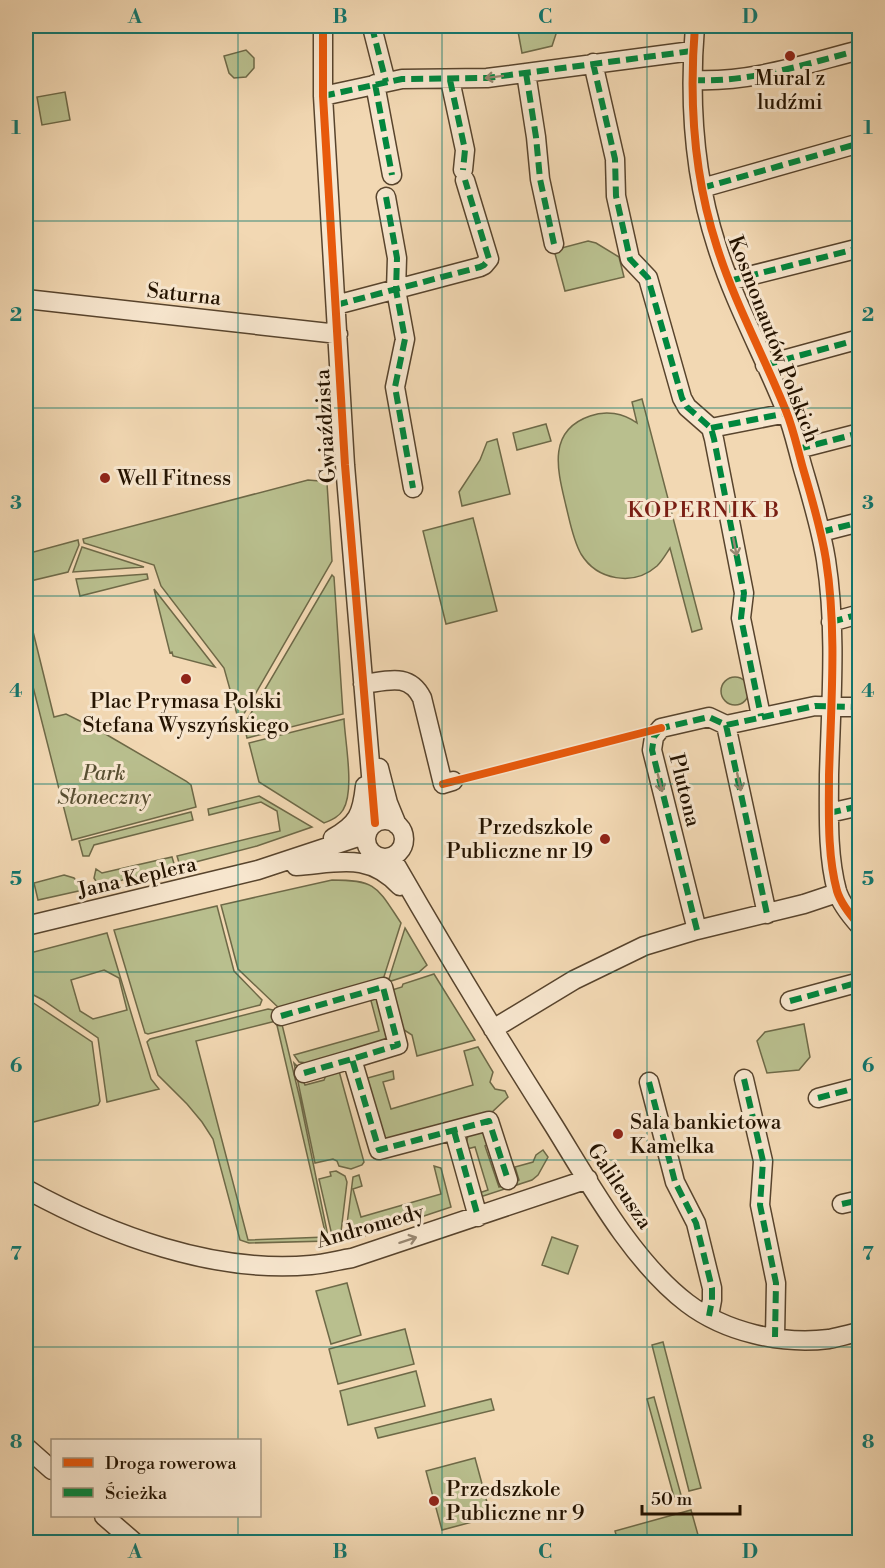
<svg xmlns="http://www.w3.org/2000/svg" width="885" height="1568" viewBox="0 0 885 1568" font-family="'Libre Bodoni',serif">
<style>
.green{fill:#b9bf8e;stroke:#6e6947;stroke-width:1.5;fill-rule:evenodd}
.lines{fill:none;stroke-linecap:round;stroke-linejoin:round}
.minor-casing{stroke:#58442d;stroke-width:21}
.minor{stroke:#f7e6ce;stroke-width:18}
.quiet{stroke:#00873e;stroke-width:6;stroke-dasharray:12 6;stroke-linecap:butt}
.cycleway-casing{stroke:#f7e6ce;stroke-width:11}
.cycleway{stroke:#e8590c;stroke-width:8}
.oneway{stroke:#988771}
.grid{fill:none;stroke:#0f766e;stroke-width:1.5;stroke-opacity:0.55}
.poi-dot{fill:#8f2418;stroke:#f7e6ce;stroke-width:2}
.labels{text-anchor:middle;stroke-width:6;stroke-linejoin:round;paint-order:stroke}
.poi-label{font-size:21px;fill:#241300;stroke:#f7e6ce;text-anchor:start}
.street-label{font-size:21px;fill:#241300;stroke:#f7e6ce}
.park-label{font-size:21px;font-style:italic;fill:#584f32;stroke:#f7e6ce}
.neighbourhood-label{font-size:22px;letter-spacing:1.5px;fill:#7a1f14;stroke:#f7e6ce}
.neatline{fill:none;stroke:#0f766e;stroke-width:2}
.grid-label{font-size:20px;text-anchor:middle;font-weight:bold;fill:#0f766e}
</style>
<rect width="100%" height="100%" fill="#f2d8b3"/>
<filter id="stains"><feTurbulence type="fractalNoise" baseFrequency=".00333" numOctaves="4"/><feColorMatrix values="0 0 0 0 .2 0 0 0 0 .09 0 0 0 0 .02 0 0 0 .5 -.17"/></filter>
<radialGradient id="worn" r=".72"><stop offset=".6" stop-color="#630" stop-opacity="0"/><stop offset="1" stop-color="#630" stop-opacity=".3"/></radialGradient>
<path class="green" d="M517,26H556V34L552,46L522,53Z
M246,50L254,58V68L246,77L234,78L229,73L224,56Z
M65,92L70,120L42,125L37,97Z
M588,241L596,243L619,257L624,277L565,291L554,250Z
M642,399L702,629L692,632L670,548C666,554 662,561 657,566C633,587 597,580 581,554C573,540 570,522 566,506C558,472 546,431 590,416C606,410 623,413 637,423L632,402Z
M546,424L551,441L517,450L513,433Z
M497,439L510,494L462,506L459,492L480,460L487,442Z
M308,480L320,481L327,483L332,561L242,717L238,718L224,668L161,586L154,565L84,543L83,539Z
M473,518L497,611L446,624L423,531Z
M78,540L79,545L68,572L26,582V554Z
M82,547L144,567L73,572Z
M147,574L148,579L80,596L76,579Z
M332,575L334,577L343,714L247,738L244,725Z
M154,589L215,667L173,656L172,652L170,653Z
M26,603L54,717L66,714L102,732L186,781L191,785L196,807L72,840L31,679L26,680Z
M721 691a14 14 0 1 1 28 0a14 14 0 1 1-28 0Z
M344,719C345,742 355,791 343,810C339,817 331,820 324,823L259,782L249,743Z
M259,796L312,827L257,846L180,866L177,856L280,831L277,811L261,802L209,815L208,809Z
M191,812L193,820L94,845L89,856H83L79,841Z
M172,857L175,867L99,886L94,878L96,869L102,873Z
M64,875L74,878L83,890L38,900L34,883Z
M332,880C377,880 377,887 401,923L382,983L282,1011L238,969L221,905Z
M217,906L234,971L262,1000L260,1005L148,1034L145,1033L114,930Z
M405,928L427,965L419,972L388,982Z
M107,933L151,1079L159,1089L107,1102L98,1038L43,1000L26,991V954ZM104,970L119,978L127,1010L93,1019L80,1011L71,980Z
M434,974L475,1040L417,1056L412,1035L398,1026L392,990L402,987L403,984Z
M370,997H378L389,1037L386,1040L307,1063L299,1062L294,1055L379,1031Z
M26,998L92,1042L100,1101L98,1105L26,1124Z
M268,1009L273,1010L280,1016L300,1099L329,1241L249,1243L240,1240L213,1139L202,1122L187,1104L158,1075L147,1042L150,1039ZM276,1021L326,1236V1237L248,1240L196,1041Z
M804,1024L810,1057L799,1070L767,1073L757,1041L765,1032Z
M478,1047L493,1072L490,1082L495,1089L505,1091L508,1097L491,1113L385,1141L364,1079L393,1071L394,1079L383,1082L391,1109L473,1085L464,1051Z
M294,1063L298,1067L305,1085L324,1080L326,1075L339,1071L364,1162L362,1165L351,1169L339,1166L337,1161L333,1159L315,1163Z
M483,1132L489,1144L485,1146L499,1187L519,1180L515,1167L533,1162L536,1155L543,1150L548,1157L538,1175L532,1180L480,1197L479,1193L488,1190L475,1147L467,1149L466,1144L468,1135Z
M434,1166L441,1168L451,1207L352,1240H345L353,1177L359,1175L362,1186L353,1189L361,1217L441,1194Z
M336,1171L345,1176L347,1182L340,1240H333L319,1179L331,1176L330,1172Z
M552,1237L578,1246L568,1274L542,1265Z
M347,1283L361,1335L331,1344L316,1291Z
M405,1329L414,1364L338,1384L329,1349Z
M663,1342L701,1488L689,1491L652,1345Z
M416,1371L425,1406L348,1425L340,1391Z
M654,1397L681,1495L674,1497L647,1399Z
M491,1399L494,1410L378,1438L375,1428Z
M475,1458L491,1517L442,1530L426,1471Z
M691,1510L700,1542H618L615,1531Z"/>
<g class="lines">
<g class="minor-casing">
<path id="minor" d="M323,26V96L345,465L375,823
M375,26L373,31L386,82
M695,26C689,99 694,177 717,247C735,304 764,356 786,411C793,428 797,447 802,465C811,496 821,528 826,560C837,630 831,704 829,775C829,812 827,854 837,891C841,904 851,916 860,926
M593,63L615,159L616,196L630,259L648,278L682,398L687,407L711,428L714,439L744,593L741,618L761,716
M526,73L536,137L540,179L554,244
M450,80L465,150L463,170
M693,80C750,83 805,64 860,50
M375,84L392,175
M323,96L402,79L487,78L692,51
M702,188L860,143
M386,197L397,258L396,290L405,339L395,387L413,488
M729,281L860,248
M26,299L338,334
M336,305L480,267L484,265L489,259L465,180
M765,365L860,339
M711,428L787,413
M798,449L860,433
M821,532L860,522
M831,622L860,614
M363,684C387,681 409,672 422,698L443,784L453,781
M726,725L767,914
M379,768L388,803L397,825
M829,813L860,806
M366 839a19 19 0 1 1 38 0a19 19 0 1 1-38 0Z
M333,838C358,824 362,814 365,786
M389,858L397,867C447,954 500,1041 554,1126C590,1184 632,1261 687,1303C725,1332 781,1345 829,1339C839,1337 849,1334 860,1332
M296,866C339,863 368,852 400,886
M26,926L258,870L367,834
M697,930L652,750L654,737L661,728L709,717L726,725L815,706L860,707
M790,1001L860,982
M281,1016L383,987L398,1045L352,1059L379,1150L489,1121L508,1180
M493,1029L574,980L644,946L697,930L804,904L837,893
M304,1073L352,1059
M744,1079L763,1161L760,1205L776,1283L775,1337
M649,1082L675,1182L696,1223L712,1288V1300L709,1316
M818,1098L860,1087
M454,1131L478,1217
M26,1189C110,1235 214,1274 311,1265C325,1264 339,1260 352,1258L588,1179
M842,1204L860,1200
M26,1447L52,1470
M104,1516L134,1542"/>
</g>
<use href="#minor" class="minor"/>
<path class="quiet" d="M375,26L373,31L386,82
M593,63L615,159L616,196L630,259L648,278L682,398L687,407L711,428L714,439L744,593L741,618L761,716
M526,73L536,137L540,179L554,244
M450,80L465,150L463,170
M693,80C750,83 805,64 860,50
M375,84L392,175
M323,96L402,79L487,78L692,51
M702,188L860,143
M386,197L397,258L396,290L405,339L395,387L413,488
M729,281L860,248
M336,305L480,267L484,265L489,259L465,180
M765,365L860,339
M711,428L787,413
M798,449L860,433
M821,532L860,522
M831,622L860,614
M726,725L767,914
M661,728L654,737L652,750L697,930
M658,729L709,717L726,725L815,706L860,707
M829,813L860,806
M790,1001L860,982
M281,1016L383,987L398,1045L352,1059L379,1150L489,1121L508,1180
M304,1073L352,1059
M744,1079L763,1161L760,1205L776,1283L775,1337
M649,1082L675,1182L696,1223L712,1288V1300L709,1316
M818,1098L860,1087
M454,1131L478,1217
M842,1204L860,1200"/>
<g class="cycleway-casing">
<path id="cycleway" d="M323,26V96L345,465L375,823
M695,26C689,99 694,177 717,247C735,304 764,356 786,411C793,428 797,447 802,465C811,496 821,528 826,560C837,630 831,704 829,775C829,812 827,854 837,891C841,904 851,916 860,926
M443,784L661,728"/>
</g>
<use href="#cycleway" class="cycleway"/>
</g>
<defs><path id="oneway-shaft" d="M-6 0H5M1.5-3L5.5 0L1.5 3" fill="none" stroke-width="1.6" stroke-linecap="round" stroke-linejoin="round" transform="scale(1.5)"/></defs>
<g class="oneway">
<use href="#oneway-shaft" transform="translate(494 77) rotate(173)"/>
<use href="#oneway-shaft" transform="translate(735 547) rotate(79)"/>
<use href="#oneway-shaft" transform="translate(739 782) rotate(78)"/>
<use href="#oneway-shaft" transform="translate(660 783) rotate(76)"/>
<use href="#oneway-shaft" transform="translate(408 1240) rotate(-18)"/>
</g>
<path class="grid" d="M238,26V1440M442,26V1542M647,26V1542M26,221H860M26,408H860M26,596H860M26,784H860M26,972H860M26,1160H860M26,1347H860M238,1516V1542"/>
<g class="poi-dot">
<circle cx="790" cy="56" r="6"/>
<circle cx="105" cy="478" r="6"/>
<circle cx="186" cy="679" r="6"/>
<circle cx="605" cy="839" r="6"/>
<circle cx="618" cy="1134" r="6"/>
<circle cx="434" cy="1501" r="6"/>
</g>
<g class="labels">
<g class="poi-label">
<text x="790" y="85" text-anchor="middle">Mural z<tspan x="790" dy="24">ludźmi</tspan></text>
<text x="117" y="485">Well Fitness</text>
<text x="186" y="708" text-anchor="middle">Plac Prymasa Polski<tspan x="186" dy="24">Stefana Wyszyńskiego</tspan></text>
<text x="593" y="834" text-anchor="end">Przedszkole<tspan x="593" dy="24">Publiczne nr 19</tspan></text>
<text x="630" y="1129">Sala bankietowa<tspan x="630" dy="24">Kamelka</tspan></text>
<text x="446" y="1496">Przedszkole<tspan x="446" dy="24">Publiczne nr 9</tspan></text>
</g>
<g class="street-label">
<text transform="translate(184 294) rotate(6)" y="7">Saturna</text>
<text transform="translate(774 339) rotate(69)" y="7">Kosmonautów Polskich</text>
<text transform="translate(325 426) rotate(-93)" y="7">Gwiaździsta</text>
<text transform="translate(685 790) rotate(76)" y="7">Plutona</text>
<text transform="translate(137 877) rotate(-13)" y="7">Jana Keplera</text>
<text transform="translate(620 1186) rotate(56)" y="7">Galileusza</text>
<text transform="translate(370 1226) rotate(-16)" y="7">Andromedy</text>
</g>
<g class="park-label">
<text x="104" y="780">Park<tspan x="104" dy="24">Słoneczny</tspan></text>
</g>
<g class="neighbourhood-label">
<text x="704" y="517">KOPERNIK B</text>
</g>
</g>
<rect width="885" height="1568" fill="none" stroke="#f2d8b3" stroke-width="66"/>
<rect x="51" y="1439" width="210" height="78" fill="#f7e6ce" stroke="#a3927c" stroke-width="1.5"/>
<rect x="63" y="1458" width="30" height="9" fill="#e8590c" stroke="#a3927c" stroke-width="1.5"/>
<text x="105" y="1469" font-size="18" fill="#241300">Droga rowerowa</text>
<rect x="63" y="1488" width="30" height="9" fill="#00873e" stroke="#a3927c" stroke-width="1.5"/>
<text x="105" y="1499" font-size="18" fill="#241300">Ścieżka</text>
<path d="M642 1505v9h98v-9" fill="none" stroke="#241300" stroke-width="3"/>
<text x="651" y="1505" font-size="18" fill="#241300" stroke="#f7e6ce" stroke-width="4.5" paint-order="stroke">50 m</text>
<rect x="33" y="33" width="819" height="1502" class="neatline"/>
<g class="grid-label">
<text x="135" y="23">A</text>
<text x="340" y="23">B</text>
<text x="545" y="23">C</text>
<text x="750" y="23">D</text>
<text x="16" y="134">1</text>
<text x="868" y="134">1</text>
<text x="16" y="321">2</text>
<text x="868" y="321">2</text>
<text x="16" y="509">3</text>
<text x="868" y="509">3</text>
<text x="16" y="697">4</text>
<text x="868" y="697">4</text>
<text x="16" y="885">5</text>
<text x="868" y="885">5</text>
<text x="16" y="1072">6</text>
<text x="868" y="1072">6</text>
<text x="16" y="1260">7</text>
<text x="868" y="1260">7</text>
<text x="16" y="1448">8</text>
<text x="868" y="1448">8</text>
<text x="135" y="1558">A</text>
<text x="340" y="1558">B</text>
<text x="545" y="1558">C</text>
<text x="750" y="1558">D</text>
</g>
<rect width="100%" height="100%" filter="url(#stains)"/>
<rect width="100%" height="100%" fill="url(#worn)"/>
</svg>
